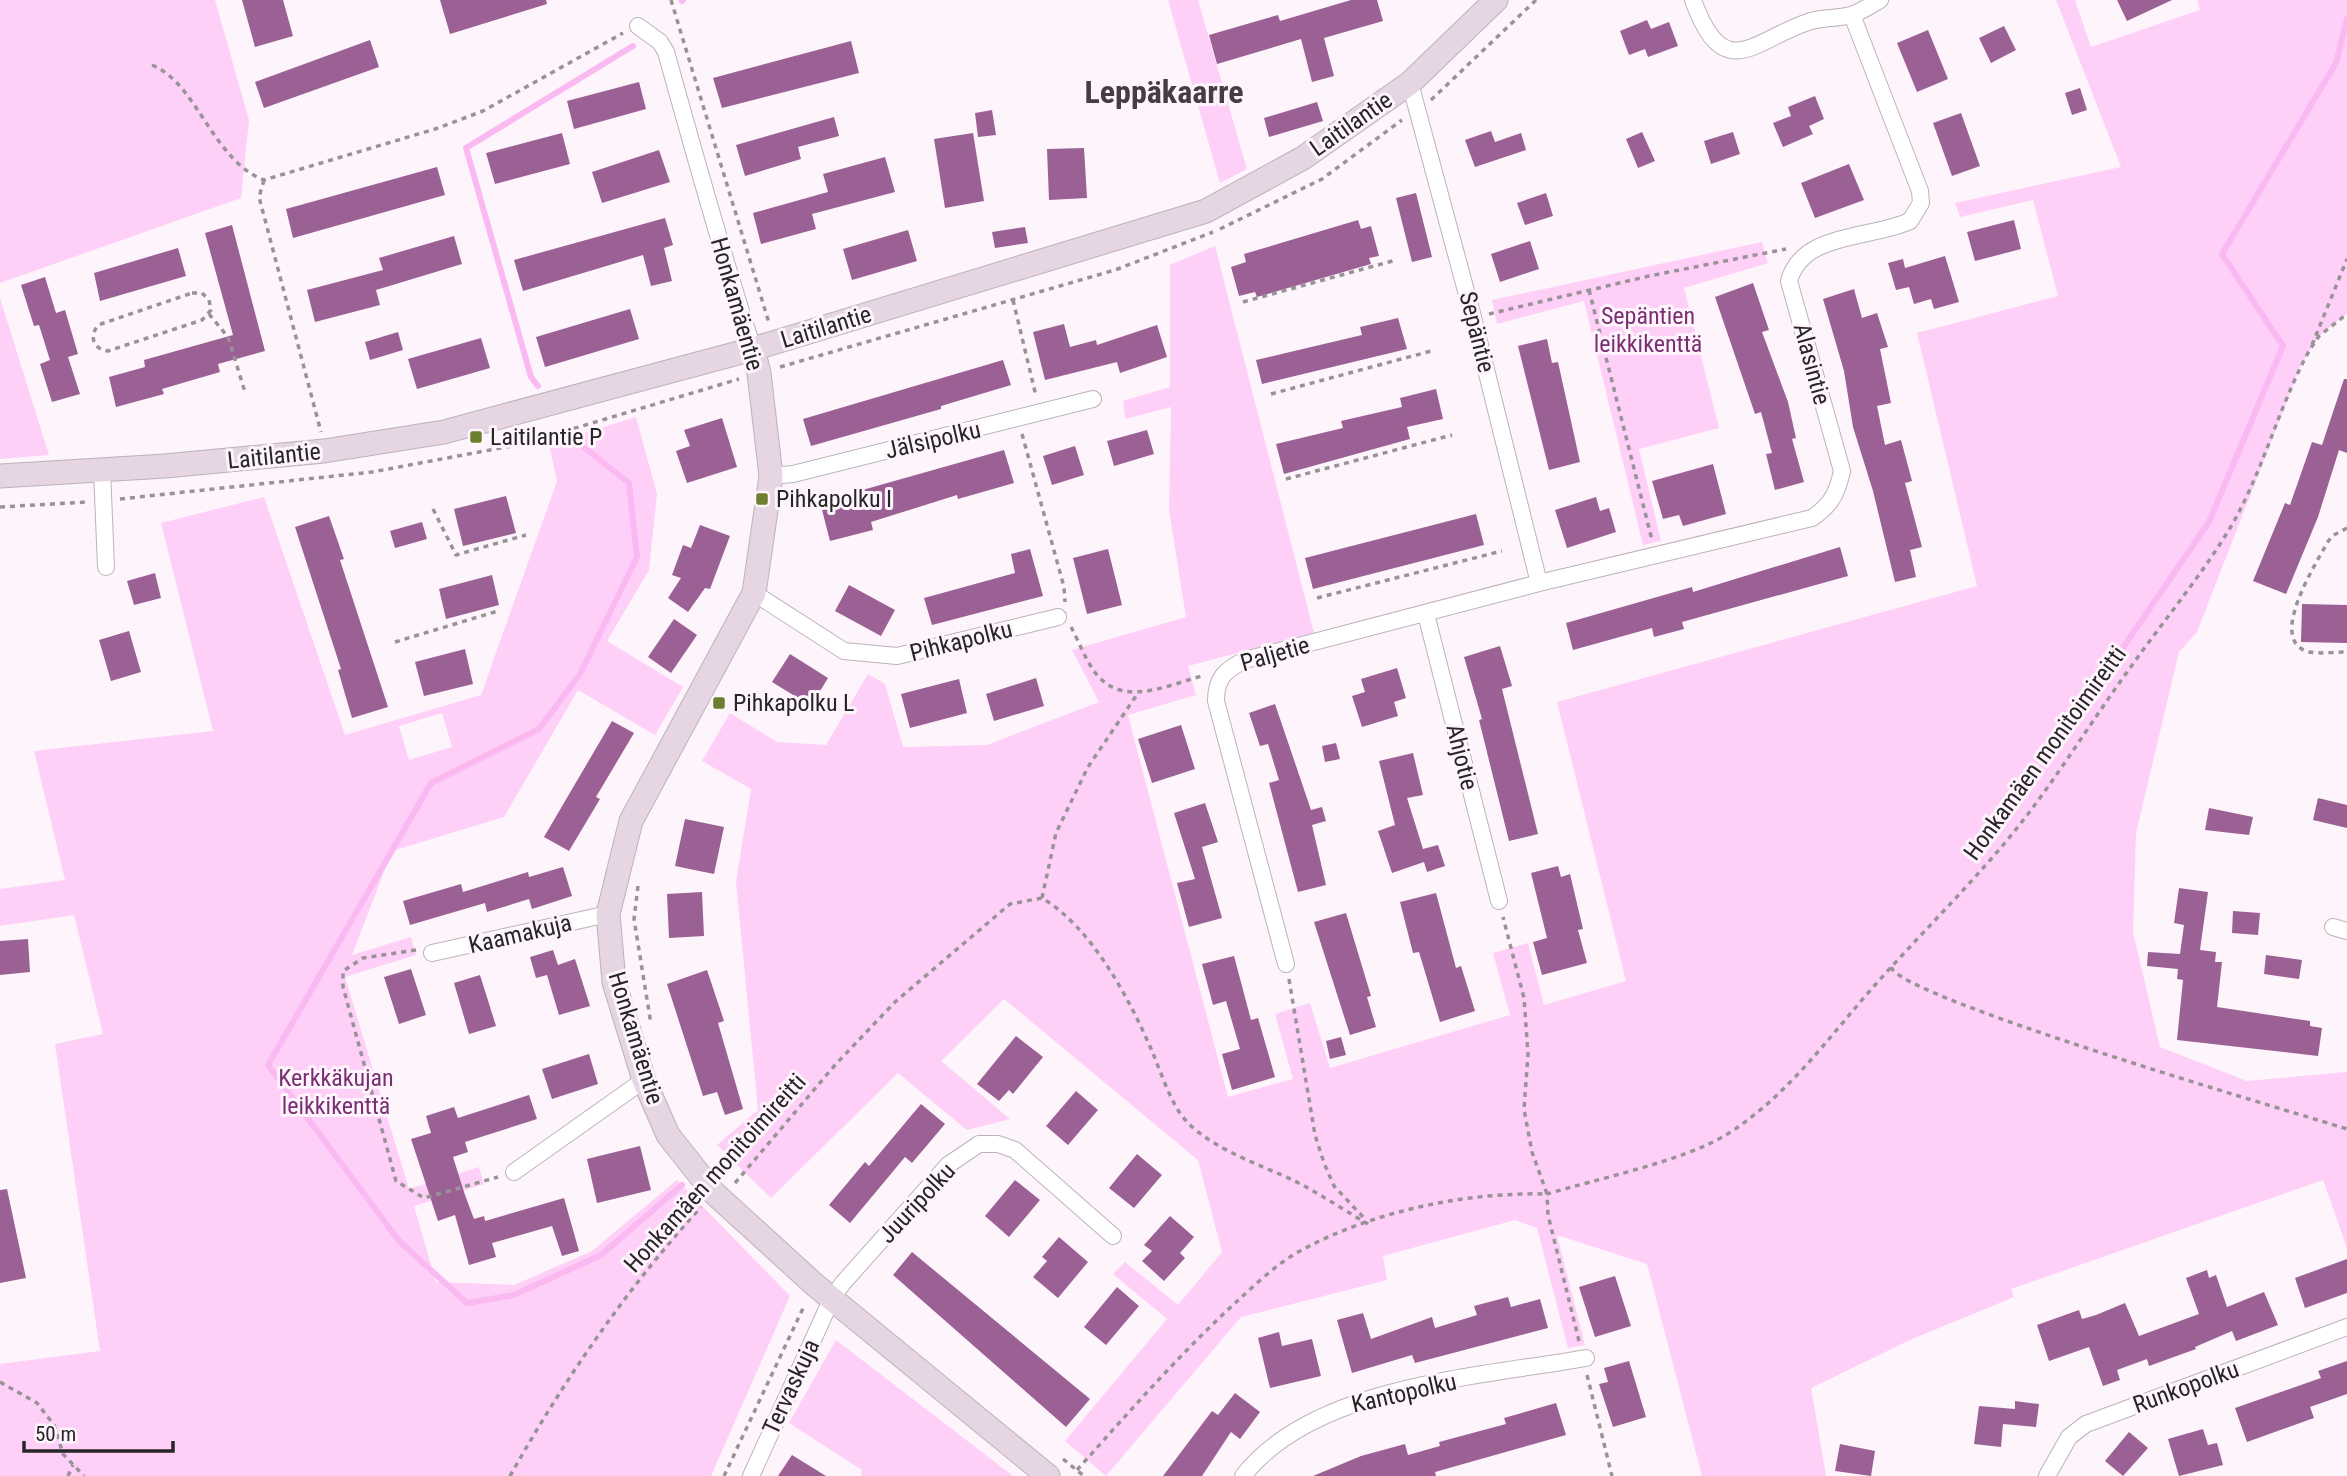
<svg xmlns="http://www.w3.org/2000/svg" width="2347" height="1476" viewBox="0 0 2347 1476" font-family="'Roboto Condensed',sans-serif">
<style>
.green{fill:#fed0f7;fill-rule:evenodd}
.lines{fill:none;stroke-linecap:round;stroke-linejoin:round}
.stream{stroke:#fab9f0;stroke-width:6}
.building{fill:#9b6094}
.street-casing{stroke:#bcb3ba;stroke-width:18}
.secondary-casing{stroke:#bcb3ba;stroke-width:25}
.path{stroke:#999398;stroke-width:3.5;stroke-dasharray:5 5;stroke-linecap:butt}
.street{stroke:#fff;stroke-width:16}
.secondary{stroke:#e6d5e3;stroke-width:23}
.poi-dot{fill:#6c7f2f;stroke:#fef4fc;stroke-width:2.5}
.labels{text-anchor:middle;stroke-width:6;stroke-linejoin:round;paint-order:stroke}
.street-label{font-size:24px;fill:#282528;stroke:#fef4fc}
.park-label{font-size:24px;fill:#792f72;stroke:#fef4fc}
.poi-label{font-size:24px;fill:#282528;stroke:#fef4fc;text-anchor:start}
.district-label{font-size:32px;font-weight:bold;fill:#443d43;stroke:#fef4fc}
</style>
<rect width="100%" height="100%" fill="#fef4fc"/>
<path class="green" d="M0,0H215L249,120L241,198L0,283Z
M1168,0H1198L1247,169L1220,183Z
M2056,0H2075L2091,47L2200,10L2197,0H2347V314L2319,336L2301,365L2197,632L2179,652L2136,833L2133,932L2160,1047L2247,1081L2347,1072V1248L2323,1180L2011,1289L2014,1297L1910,1340L1811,1388L1826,1476H1702L1647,1264L1557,1235L1585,1345L1568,1348L1537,1228L1515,1220L1383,1256L1387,1280L1241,1317L1106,1476L1065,1441L1167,1319L1113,1274L1125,1262L1178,1305L1222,1252L1198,1160L1004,999L941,1061L1010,1119L967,1130L898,1073L771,1198L717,1145L758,1110L736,882L751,789L702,761L730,713L777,742L826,745L868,674L885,684L903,747L987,745L1099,702L1072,650L1186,617L1169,510L1171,407L1125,419L1123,401L1170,387V265L1215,246L1314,633L1188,666L1196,695L1128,715L1228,1097L1293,1079L1275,1014L1310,1003L1330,1068L1510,1015L1493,953L1528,943L1544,1005L1626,981L1557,702L1977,586L1917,333L2058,296L2033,200L1960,217L1955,203L2121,167Z
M1762,242L1768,263L1684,288L1719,428L1639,449L1661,541L1643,545L1584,301L1497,324L1492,300Z
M0,298L49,455L0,459Z
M636,417L657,494L649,570L607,641L683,687L655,735L578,690L504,817L392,851L352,955L411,937L416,955L345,977L409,1189L479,1167L484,1184L414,1206L436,1282L514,1285L592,1251L677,1180L790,1296L711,1476H0V1364L100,1351L55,1044L103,1034L74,915L0,926V889L65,880L34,751L213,731L161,523L264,497L345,735L481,695L557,481L549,444ZM442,713L452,747L409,760L399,726Z
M836,1340L1013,1476H861L862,1470L789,1423Z"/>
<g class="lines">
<path class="stream" d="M682,1L683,0
M538,386L531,377L466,148L633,46
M576,441L629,483L637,557L580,674L539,729L431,783L268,1065L399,1241L467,1303L514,1295L601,1255L682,1185
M2050,754L2209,522L2283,346L2222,254L2336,63L2347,19"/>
</g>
<path class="building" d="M242,0H283L293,36L255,47Z
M440,0H546L547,4L450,34Z
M1351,0H1377L1383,21L1324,38L1334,76L1312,82L1301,39L1217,64L1209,35L1278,15L1280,21Z
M2117,0H2172L2127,21Z
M1647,20L1651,29L1669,22L1678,46L1648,57L1645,49L1629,55L1620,31Z
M2004,26L2016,50L1991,63L1979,38Z
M1928,30L1948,79L1917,92L1897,43Z
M370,40L379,67L264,108L255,82Z
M851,41L859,73L722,108L713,78Z
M639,82L646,109L574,129L567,101Z
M2080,88L2087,110L2072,115L2065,93Z
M1815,96L1824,119L1809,126L1813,134L1783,147L1773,123L1791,116L1788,107Z
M1317,102L1323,121L1269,137L1264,118Z
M992,110L996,135L978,137L975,113Z
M1961,113L1980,166L1952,176L1933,123Z
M834,117L839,136L798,147L801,159L745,176L736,145Z
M1491,131L1495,142L1521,133L1526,150L1475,167L1465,140Z
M1642,132L1655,161L1638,168L1626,139Z
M1733,132L1740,154L1711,164L1704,141Z
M562,133L570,164L495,184L486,153Z
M973,133L984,201L945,208L934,139Z
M1084,148L1087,198L1049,200L1047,149Z
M659,150L670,182L602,203L592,172Z
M885,157L895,192L812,214L816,229L761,244L753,213L828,192L823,174Z
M1849,164L1864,200L1815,218L1801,183Z
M437,167L445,195L293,238L286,209Z
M1416,193L1432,257L1412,262L1396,198Z
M1546,193L1553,216L1525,225L1517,203Z
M665,218L673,245L664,248L672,281L651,286L643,255L523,291L514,260Z
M1358,220L1361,229L1371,226L1379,256L1369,258L1371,264L1257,297L1255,292L1239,296L1231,267L1246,262L1244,254Z
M2014,220L2021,249L1975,261L1967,232Z
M232,225L265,351L218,364L220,372L162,389L164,394L116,407L109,377L145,367L144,360L233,335L205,233Z
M1025,227L1028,243L995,248L992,232Z
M908,230L917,261L852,280L843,249Z
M454,236L462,264L376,290L380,305L315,322L307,290L383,270L379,258Z
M1530,241L1539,269L1500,282L1491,254Z
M178,248L186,276L100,301L94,273Z
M1945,256L1959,302L1934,309L1931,299L1914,304L1909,287L1896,290L1888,263L1903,259L1905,268Z
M45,277L56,313L65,310L78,354L68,357L80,394L52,402L40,364L50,360L39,325L34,326L21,285Z
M1753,283L1769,330L1762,332L1788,402L1796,438L1792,439L1804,482L1775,490L1766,454L1772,453L1761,412L1755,414L1715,297Z
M1854,289L1862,318L1877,313L1888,347L1880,349L1891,403L1877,406L1885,445L1901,440L1912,481L1905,483L1922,547L1910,550L1916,577L1895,582L1873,491L1853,427L1844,371L1823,299Z
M630,309L639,339L545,367L536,337Z
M1398,318L1407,349L1262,384L1256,360L1362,335L1360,327Z
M1064,324L1070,347L1096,340L1097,345L1157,325L1167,357L1120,373L1117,362L1045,380L1033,332Z
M398,332L403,350L370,360L365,342Z
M481,338L490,368L417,389L408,359Z
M1547,339L1552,363L1558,362L1580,462L1549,470L1518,346Z
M1003,360L1011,385L941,406V409L811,446L803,419Z
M2344,379H2347V453L2339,450L2318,517L2286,594L2253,581L2285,503L2290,505L2312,442L2322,445Z
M1436,389L1443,419L1407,427L1410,439L1284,474L1276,444L1343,428L1341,421L1402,407L1400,398Z
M722,418L737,467L687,483L676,451L690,446L684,430Z
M1147,430L1154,454L1114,466L1107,441Z
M1075,446L1084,475L1052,485L1043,456Z
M1004,450L1014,483L958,499L957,495L871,522L873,530L830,541L820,502Z
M1713,464L1726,514L1683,526L1679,515L1663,519L1652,481Z
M506,496L516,533L463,546L454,509Z
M1596,497L1600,511L1609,508L1616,532L1567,548L1555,510Z
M1476,514L1484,545L1313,589L1305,558Z
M329,516L344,559L340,560L388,707L352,718L338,670L341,669L295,527Z
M422,522L427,539L395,548L390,531Z
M700,525L730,536L710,589L705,588L688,612L668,598L681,578L672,575L683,545L691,548Z
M1840,547L1848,576L1682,622L1684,629L1654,637L1652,628L1573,650L1566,623L1692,587L1693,592Z
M1030,549L1043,596L932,625L924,598L1015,573L1011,554Z
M1108,549L1122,605L1087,614L1073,558Z
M155,573L161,598L134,605L127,581Z
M492,575L499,605L446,619L439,589Z
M849,585L895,610L881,636L835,611Z
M2302,604L2347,605V643L2301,642Z
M674,619L697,635L671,673L648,657Z
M129,631L141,672L111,681L99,640Z
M1500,646L1512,686L1502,689L1538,834L1509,841L1479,720L1482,719L1464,657Z
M465,649L473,684L424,696L415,662Z
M790,654L828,678L811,706L772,682Z
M1397,668L1406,698L1394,702L1398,716L1362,727L1352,696L1365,692L1361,679Z
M1036,678L1044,706L994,721L986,694Z
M959,679L967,713L910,728L901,694Z
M1275,704L1311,810L1322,807L1326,821L1312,825L1326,885L1298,892L1269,783L1279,780L1268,744L1260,746L1249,713Z
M612,721L634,733L596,797L600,799L569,851L544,837Z
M1181,725L1195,769L1152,783L1138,739Z
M1336,743L1340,759L1325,762L1322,746Z
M1413,753L1423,795L1407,798L1423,849L1438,845L1445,866L1427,872L1424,862L1392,873L1378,831L1395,825L1379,761Z
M2318,798L2347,805V828L2313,820Z
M1205,803L1218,842L1202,847L1222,918L1189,927L1177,883L1195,879L1174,813Z
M2209,808L2253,817L2249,835L2205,830Z
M685,819L724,827L714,874L675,866Z
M1558,866L1561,877L1570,874L1583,929L1578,930L1587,963L1542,975L1533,942L1547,938L1531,873Z
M563,867L572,896L532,909L529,899L487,912L485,903L410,925L403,901L461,884L463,892L528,872L529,877Z
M2179,888L2208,892L2200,950L2216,952L2215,962H2222L2217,1007L2310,1021V1026L2322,1028L2318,1056L2177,1040L2183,980L2177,979L2178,969L2147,966L2148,952L2180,954L2184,925L2174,923Z
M702,892L704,936L669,938L667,894Z
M1436,893L1456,968L1461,966L1475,1011L1440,1022L1419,952L1413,953L1400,902Z
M2233,911L2260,913L2258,935L2232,933Z
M1346,913L1371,996L1367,997L1376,1027L1350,1035L1314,922Z
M28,939L30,972L0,975V941Z
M553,950L558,965L575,959L590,1006L559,1015L547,975L536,978L530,957Z
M2266,955L2302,960L2299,979L2264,974Z
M1234,956L1251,1020L1258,1018L1275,1077L1232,1090L1222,1054L1240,1049L1226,1001L1213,1005L1202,964Z
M411,969L426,1015L399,1024L384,977Z
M707,970L724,1021L718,1023L743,1109L725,1115L717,1092L703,1096L667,984Z
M480,975L496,1026L469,1034L454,983Z
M1016,1036L1043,1057L1013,1094L1009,1090L999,1101L977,1084Z
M1341,1037L1346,1055L1330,1059L1326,1041Z
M589,1054L598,1084L552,1099L542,1069Z
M1076,1091L1098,1110L1068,1145L1046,1126Z
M529,1095L537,1119L465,1142L468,1152L453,1157L465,1195L474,1219L484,1216L485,1221L564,1198L579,1251L562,1256L552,1226L492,1243L496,1257L469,1265L455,1215L438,1221L411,1139L431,1133L426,1116L454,1107L458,1118Z
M921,1104L945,1124L912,1163L905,1157L850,1223L829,1205L865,1162L869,1166Z
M640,1146L651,1190L597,1203L587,1159Z
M1137,1154L1162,1175L1134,1208L1109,1188Z
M1015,1180L1040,1200L1009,1237L985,1216Z
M7,1189L26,1278L0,1283V1190Z
M1170,1216L1194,1237L1180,1253L1185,1258L1164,1281L1142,1261L1152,1251L1144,1245Z
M1059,1237L1088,1262L1058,1298L1033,1277L1047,1261L1042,1257Z
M912,1252L1090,1399L1066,1427L893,1275Z
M2347,1259V1293L2305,1308L2295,1278Z
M2207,1270L2209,1278L2216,1275L2227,1307L2264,1292L2278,1325L2236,1341L2232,1331L2195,1347L2196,1349L2149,1366L2147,1359L2117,1370L2120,1380L2103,1386L2089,1347L2049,1361L2037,1325L2079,1310L2082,1319L2096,1315L2125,1303L2139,1336L2199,1314L2186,1278Z
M1615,1276L1631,1326L1595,1337L1579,1287Z
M1117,1287L1139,1306L1106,1345L1084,1327Z
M1508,1297L1511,1307L1540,1299L1548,1328L1415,1363L1412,1355L1352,1373L1337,1320L1363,1313L1371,1339L1432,1317L1435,1328L1477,1315L1474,1306Z
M1279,1332L1282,1346L1312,1339L1321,1376L1270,1388L1258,1338Z
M1629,1361L1646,1417L1613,1427L1599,1384L1608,1382L1604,1368Z
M2347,1361V1394L2310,1407L2314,1418L2247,1442L2235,1408L2321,1378L2318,1371Z
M1235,1393L1260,1412L1240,1439L1231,1432L1202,1476H1163L1212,1411L1218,1415Z
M2015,1401L2039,1404L2036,1427L2003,1424L2001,1447L1974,1444L1979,1406L2015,1409Z
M1556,1403L1566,1435L1435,1472L1436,1476H1313L1361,1456L1405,1444L1408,1455L1440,1446L1439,1442L1506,1424L1504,1418Z
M2203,1429L2208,1445L2217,1443L2223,1465L2179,1476L2168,1439Z
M2129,1432L2148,1448L2123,1476L2105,1461Z
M1840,1444L1875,1451L1871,1476L1835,1471Z
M792,1455L826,1476H778Z"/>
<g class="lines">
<g class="street-casing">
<path id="street" d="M1693,0C1724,86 1754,40 1808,22C1821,17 1837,19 1851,15C1861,12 1871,5 1880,0
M638,26L660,42L666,52C694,152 721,251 753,349
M1410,83L1473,317L1539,583
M102,470L106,567
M771,476L793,474L1093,399
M754,593L844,651L897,656L1058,617
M1426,614L1499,901
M2333,927L2347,931
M432,953L608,914
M1286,964L1216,701C1216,678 1225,670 1245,660L1539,583L1812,518C1831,505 1837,494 1842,471L1789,281C1802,232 1871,239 1910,221L1921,203L1920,191L1852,15
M514,1172L644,1080
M751,1476L832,1298L843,1283L948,1165L979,1144H998L1015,1150L1113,1236
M1243,1476C1314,1385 1480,1377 1586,1358
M2047,1476L2069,1437L2086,1424L2347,1327"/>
</g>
<g class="secondary-casing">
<path id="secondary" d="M753,349L759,373L771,476L754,593L631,821L608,914L614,982L644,1080L668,1135L714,1193L815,1285L1048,1476
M0,476L165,466L324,451L444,432L753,349L1206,211L1303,158L1410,83L1496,0"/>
</g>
<path class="path" d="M671,0L769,323
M152,65C197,83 213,161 264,180L435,129L483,111L623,33
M1431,100L1536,0
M264,180L259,197L321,432
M1220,229L1322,179L1402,120
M1589,290L1652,540
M192,293H202L209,300L211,310L202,320L108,351C93,349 89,337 98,325Z
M1013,300L1036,396
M1243,302L1396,260
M209,314L228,337L245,392
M1489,314L1649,276L1786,249
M2312,345L2347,259
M780,367L1115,270L1213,232
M1271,394L1435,350
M1022,434L1064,587L1065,602
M1286,479L1452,435
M120,499L372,472L522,444L739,379
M0,507L87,502
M433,509L456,555L526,535
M2347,528L2332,536L2327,543C2316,564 2266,641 2309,652C2320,654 2335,652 2347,652
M1317,598L1502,551
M1071,627C1080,643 1088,668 1102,680C1129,705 1171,684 1202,676
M395,642L498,611
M638,886L634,919L651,1024
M1042,898L1056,833L1088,767L1138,693
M416,950L363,958L343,971V987L396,1181L424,1198L498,1177
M1891,967C1901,998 2290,1111 2347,1129
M1289,979L1315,1135L1324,1163L1334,1186L1365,1219
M735,1183L835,1065L895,1002L1010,904L1042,898C1092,928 1129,998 1152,1051C1160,1070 1167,1092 1178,1110C1199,1145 1259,1164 1295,1181C1320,1194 1344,1210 1368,1224
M1579,1341L1548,1215L1547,1194C1597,1179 1683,1161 1726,1135C1788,1096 1827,1039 1875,985C1923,931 1977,879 2021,823C2060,773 2093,719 2130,668C2164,620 2203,574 2233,523C2264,468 2279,406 2309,351L2319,336L2347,314
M1587,1375L1612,1476
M0,1382L37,1403L54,1425L63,1454L84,1476
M1063,1459L1084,1476
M1077,1470C1128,1413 1178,1356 1234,1304C1254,1286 1276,1264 1300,1251C1373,1211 1465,1192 1547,1194L1532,1152L1524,1109L1528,1054L1524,998L1503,917
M68,1476L73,1465
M510,1476C564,1380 627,1288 701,1207
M724,1476L805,1304"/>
<use href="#street" class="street"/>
<use href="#secondary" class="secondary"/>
</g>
<g class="poi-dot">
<rect x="469" y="430" width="14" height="14" rx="3.5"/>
<rect x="755" y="492" width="14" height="14" rx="3.5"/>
<rect x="712" y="696" width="14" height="14" rx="3.5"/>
</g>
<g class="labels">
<g class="street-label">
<text transform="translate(1351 124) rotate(-35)" y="8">Laitilantie</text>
<text transform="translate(737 304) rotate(74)" y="8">Honkamäentie</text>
<text transform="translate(826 327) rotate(-17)" y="8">Laitilantie</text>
<text transform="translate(1477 332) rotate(76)" y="8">Sepäntie</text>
<text transform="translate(1812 364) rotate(75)" y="8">Alasintie</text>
<text transform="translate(933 440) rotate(-13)" y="8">Jälsipolku</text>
<text transform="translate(274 456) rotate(-6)" y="8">Laitilantie</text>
<text transform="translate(961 641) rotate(-14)" y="8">Pihkapolku</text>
<text transform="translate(1275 654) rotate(-16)" y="8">Paljetie</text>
<text transform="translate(2045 753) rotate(-54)" y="8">Honkamäen monitoimireitti</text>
<text transform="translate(1462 757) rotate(76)" y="8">Ahjotie</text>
<text transform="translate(520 934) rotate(-13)" y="8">Kaamakuja</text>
<text transform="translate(636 1038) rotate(73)" y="8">Honkamäentie</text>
<text transform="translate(715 1173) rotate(-48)" y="8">Honkamäen monitoimireitti</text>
<text transform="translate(917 1203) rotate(-47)" y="8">Juuripolku</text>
<text transform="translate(791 1387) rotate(-65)" y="8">Tervaskuja</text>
<text transform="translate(2186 1387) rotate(-20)" y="8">Runkopolku</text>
<text transform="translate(1404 1393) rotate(-13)" y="8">Kantopolku</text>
</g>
<g class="park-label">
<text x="1648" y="324">Sepäntien<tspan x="1648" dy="28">leikkikenttä</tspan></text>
<text x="336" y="1086">Kerkkäkujan<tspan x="336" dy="28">leikkikenttä</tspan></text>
</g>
<g class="poi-label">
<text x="490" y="445">Laitilantie P</text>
<text x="776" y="507">Pihkapolku I</text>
<text x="733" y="711">Pihkapolku L</text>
</g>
<g class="district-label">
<text x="1164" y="103">Leppäkaarre</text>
</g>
</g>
<path d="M24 1441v10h149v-10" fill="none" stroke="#282528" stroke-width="3.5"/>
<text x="35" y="1441" font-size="21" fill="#282528" stroke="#fef4fc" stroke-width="5" paint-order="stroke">50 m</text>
</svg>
